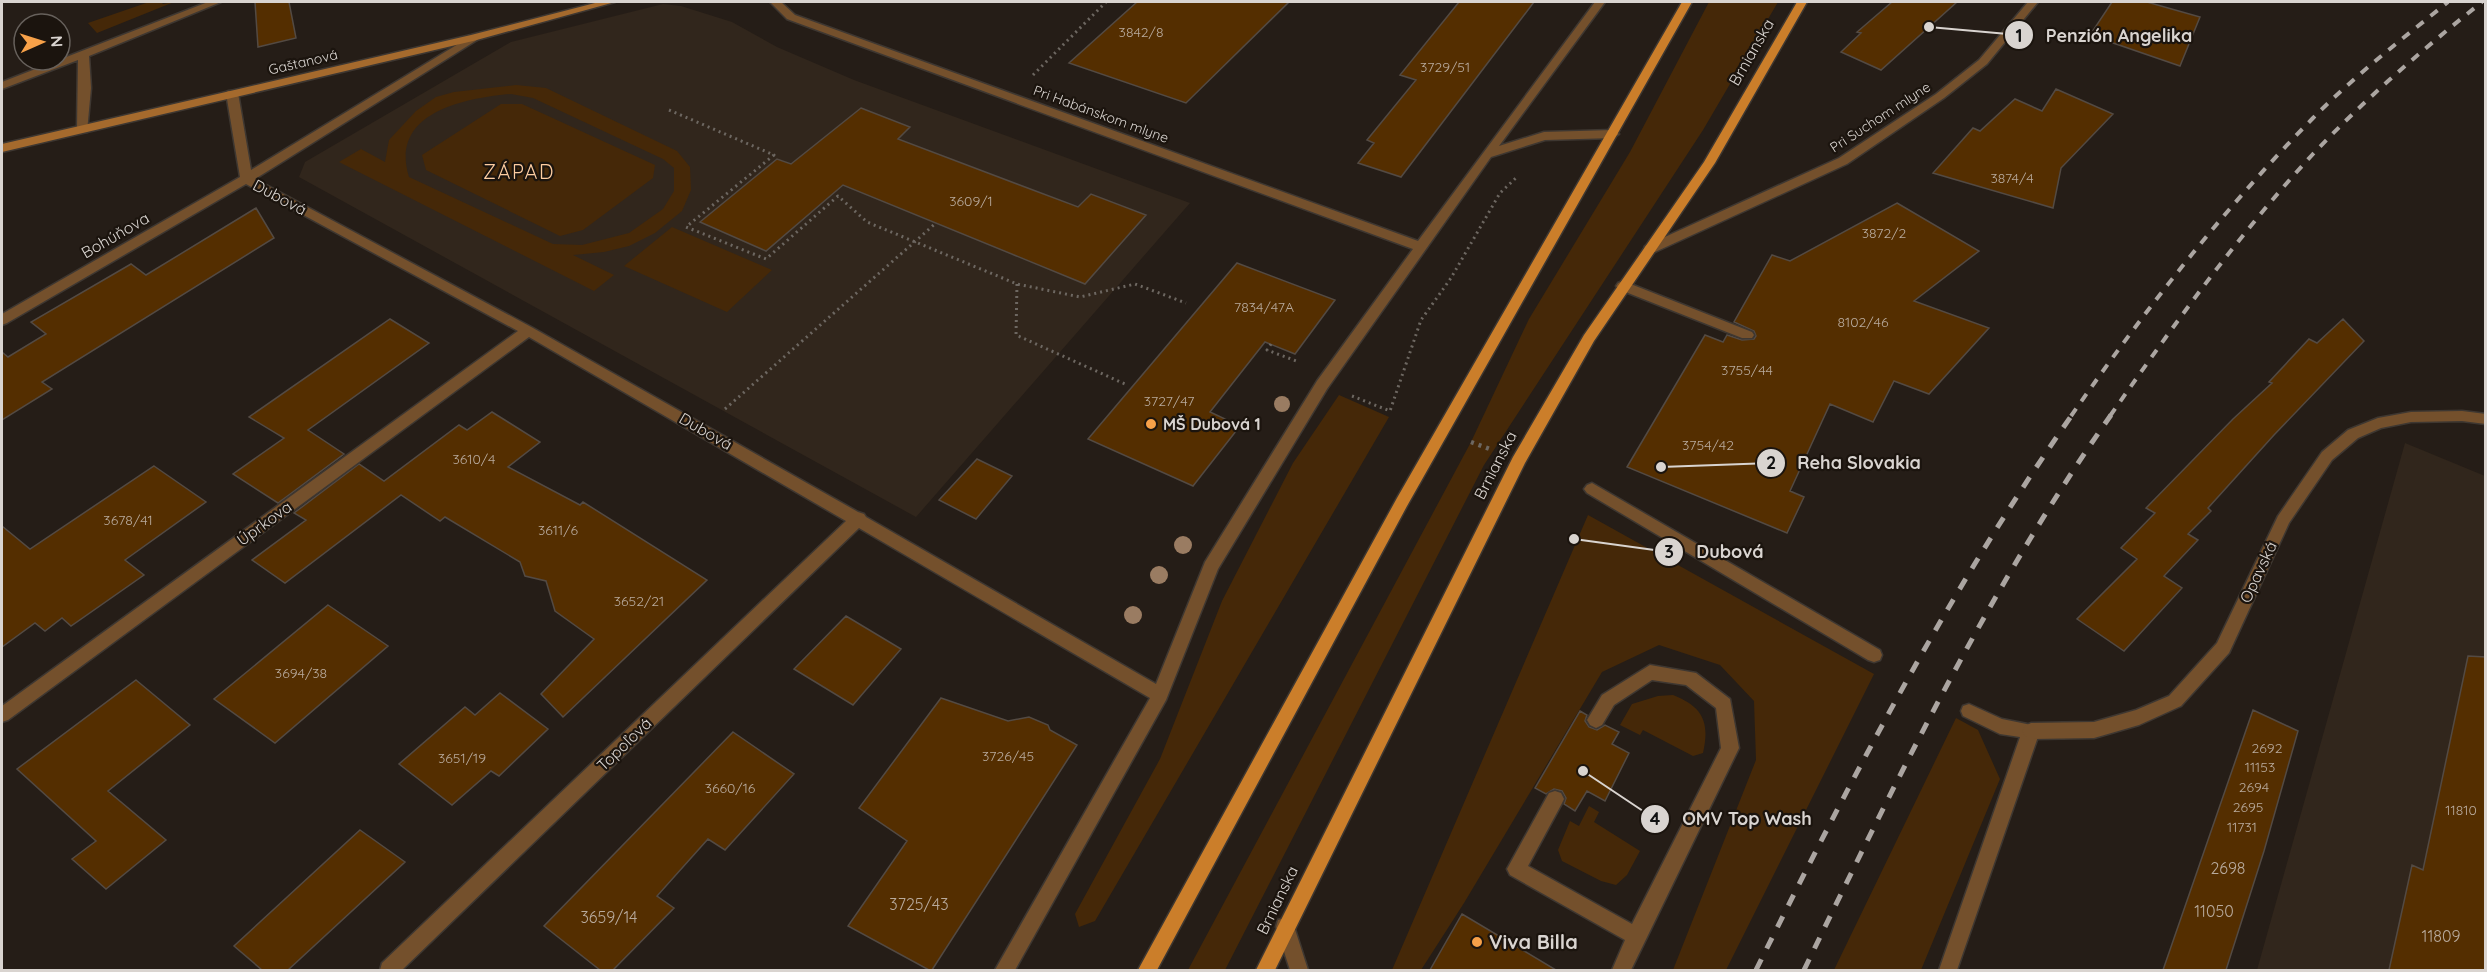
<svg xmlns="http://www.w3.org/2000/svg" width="2487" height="972" viewBox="0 0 2487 972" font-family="Quicksand,sans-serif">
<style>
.built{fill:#31261c}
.green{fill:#452808;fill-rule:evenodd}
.building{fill:#542e00;stroke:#534a43;stroke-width:1.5}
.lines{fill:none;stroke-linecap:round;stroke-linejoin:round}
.lane-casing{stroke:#3e3731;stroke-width:3}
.street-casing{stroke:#3e3731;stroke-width:3}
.secondary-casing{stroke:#3e3731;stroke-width:3}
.primary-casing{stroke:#3e3731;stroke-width:3}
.path-far1{stroke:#6d6761;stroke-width:3;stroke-dasharray:2 4;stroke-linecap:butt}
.path{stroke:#6d6761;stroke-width:4.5;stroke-dasharray:3 5;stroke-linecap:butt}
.lane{fill:#74502c;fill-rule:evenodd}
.street{fill:#74502c;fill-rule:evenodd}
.secondary{fill:#a56a2d;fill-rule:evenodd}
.primary{fill:#cb7e2a;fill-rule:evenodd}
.rail-far1{stroke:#aba5a1;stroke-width:4;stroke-dasharray:9 9;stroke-linecap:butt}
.rail{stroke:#aba5a1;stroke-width:5;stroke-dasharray:12 12;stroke-linecap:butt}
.tree{fill:#9a7c62}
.poi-dot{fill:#f7a149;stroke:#1b140e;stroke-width:2}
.labels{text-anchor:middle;stroke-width:4.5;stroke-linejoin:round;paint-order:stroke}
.number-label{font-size:14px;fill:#b8aa9c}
.far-street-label{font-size:14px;fill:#d9d4d0;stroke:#1b140e}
.street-label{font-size:16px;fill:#d9d4d0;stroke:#1b140e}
.poi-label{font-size:16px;font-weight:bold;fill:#d9d4d0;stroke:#1b140e;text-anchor:start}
.near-number-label{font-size:16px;fill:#b8aa9c}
.quarter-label{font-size:20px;letter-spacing:1.5px;fill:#fecda1;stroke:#1b140e}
.near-poi-label{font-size:20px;font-weight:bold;fill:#d9d4d0;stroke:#1b140e;text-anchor:start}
.leader{fill:none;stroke:#d9d4d0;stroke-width:2}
.callout-dot{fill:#d9d4d0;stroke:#1b140e;stroke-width:2}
.mark-label{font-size:18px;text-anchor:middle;font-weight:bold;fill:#111}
.callout-label{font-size:18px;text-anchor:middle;font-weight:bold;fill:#d9d4d0;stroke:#1b140e;stroke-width:4.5;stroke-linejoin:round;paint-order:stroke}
</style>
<rect width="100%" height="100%" fill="#251d17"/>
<path class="built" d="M663,4L681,6L732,22L777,47L854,80L1190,203L916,517L299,177L305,162L511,42Z
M2405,443L2485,476V970H2257Z"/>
<path class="green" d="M149,2H161L163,4L174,2L97,33L88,23Z
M1709,2H1778L1703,130L1484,465L1225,970H1188L1471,442L1529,319L1630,152Z
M516,85L546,88L677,151L690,167L691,190L682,211L655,233L629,246L604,252L573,255L614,275L594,291L339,162L361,149L385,162L389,140L416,111L436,97L454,92ZM511,94L533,98L663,159L674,168V191L663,209L629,233L582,245L553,244L409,177C389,113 464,98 511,94Z
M501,104H522L655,165L653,178L583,230L560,236L426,170L422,155Z
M672,227L772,270L727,312L624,266Z
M1339,395L1389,417L1095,921L1079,927L1075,914L1160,759L1222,601L1293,463Z
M1588,515L1874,674L1726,970H1673L1756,760L1754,701L1720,665L1659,645L1602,672L1464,903L1421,970H1392Z
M1673,695C1703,707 1710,722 1703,753L1693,756L1643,730L1640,735L1620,725L1632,704L1658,696Z
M1956,718L1978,730L2000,779L1921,970H1834Z
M1589,806L1599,812L1594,822L1640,851L1627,875L1616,885L1601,881L1562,861L1558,850L1570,821L1579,826Z"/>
<path class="building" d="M255,2H289L296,38L258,47Z
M1137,2H1289L1186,103L1069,63Z
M1459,2H1534L1401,177L1358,163L1374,143L1367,140L1416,80L1400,75Z
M1892,2H1957L1881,70L1841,52L1861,33L1857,32Z
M2112,2H2147L2200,17L2180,66L2090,35Z
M2056,89L2113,114L2061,168L2053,208L1933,173L1973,128L1980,131L2015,99L2042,111Z
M861,108L910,127L898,139L1078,207L1091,194L1146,215L1085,284L843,185L766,251L700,222L777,159L791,164Z
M1897,203L1979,251L1914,301L1989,328L1929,394L1894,381L1873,422L1830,404L1790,491L1804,497L1787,533L1627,467L1705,335L1723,342L1727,335L1742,340L1754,339L1756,336L1754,331L1734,322L1772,255L1790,261Z
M256,208L274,238L42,382L52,389L2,420V352L8,357L46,334L31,322L131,264L146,275Z
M1237,263L1335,300L1295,354L1265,342L1210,412L1240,426L1193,486L1088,439Z
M390,319L429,343L308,430L344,454L278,503L233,474L284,438L249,417Z
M2343,319L2364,341L2274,435L2208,508L2211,511L2188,534L2198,540L2164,576L2182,588L2124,651L2077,619L2137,559L2121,548L2155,513L2146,508L2233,419L2272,383L2269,382L2309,339L2317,343Z
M492,412L540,442L508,467L580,505L583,502L707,580L563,717L541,694L594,639L555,611L546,581L525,576L520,562L445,517L440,521L401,495L285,583L252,560L306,520L294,513L359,464L384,481L459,425L467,430Z
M977,459L1012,476L976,519L939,500Z
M154,466L206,502L125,560L144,575L71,626L62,618L45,631L35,623L2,647V526L30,549Z
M328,605L388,646L275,743L214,699Z
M846,616L901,649L853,705L794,669Z
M2468,656L2486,657V970H2389L2412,865L2423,870Z
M136,680L190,725L108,791L166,840L106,889L72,859L96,841L17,769Z
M500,693L548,729L499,776L491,771L452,805L399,764L465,707L475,715Z
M941,698L1008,721L1029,717L1048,725L1050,730L1077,745L932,970H929L848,926L907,841L859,808Z
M2253,710L2298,731L2264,851L2226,970H2163Z
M1580,711L1587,715L1585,721L1589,727L1597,730L1605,725L1619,732L1612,744L1629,753L1605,801L1587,791L1575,811L1564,804L1566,798L1562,791L1554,789L1546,794L1535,788Z
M733,732L794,774L725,850L708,839L657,896L674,908L613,970H600L544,926Z
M360,830L405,862L288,970H262L234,946Z
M1462,914L1556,970H1430Z"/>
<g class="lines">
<g class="lane-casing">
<path id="lane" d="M1623,281L1752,332L1754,335L1752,338H1742L1618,289L1616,286L1618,283Z
M1592,483L1880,650L1882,655L1880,660L1874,662L1868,660L1587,493L1584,489L1587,485Z
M1650,665L1696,673L1730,699L1739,748L1631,970H1612L1625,940L1510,875L1507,869L1549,793L1555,791L1561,793L1564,799L1561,805L1528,866L1632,924L1721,748L1716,708L1686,685L1652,680L1614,705L1602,725L1596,728L1590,725L1587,720L1602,695Z
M1969,704L2002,719L2037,726L2040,731L1957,970H1939L2020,737L2000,734L1963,716L1961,711L1963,706Z
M1285,918L1292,920L1308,970H1290L1276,927L1278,920Z"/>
</g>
<g class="street-casing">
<path id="street" d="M208,2H221L89,56L91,88L87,132H79L77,129L78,60L2,89V82Z
M770,2H781L795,15L1418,241L1595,2H1605L1499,146L1544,132L1613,130L1619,134L1613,138L1545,140L1491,157L1327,389L1218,569L1166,700L1015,970H995L1150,698L859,528L402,970H380L382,963L846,521L529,337L8,720L2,722V706L518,331L246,184L7,323L2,325V314L240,177L226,93L228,91H236L238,93L251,170L473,35L479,38L477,40L255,179L533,328L858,512L864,514L866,517L1156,684L1205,562L1317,381L1413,249L787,19Z
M2028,2H2038L1987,64L1944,98L1847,164L1655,252H1645L1644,249L1645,246L1839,158L1936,94L1979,60Z
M2462,411L2486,414V424L2462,421L2411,422L2381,428L2358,438L2332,460L2289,523L2229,653L2181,706L2139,725L2094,738L2031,739L2025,736L2022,731L2025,726L2031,723L2094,722L2136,710L2169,696L2217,643L2278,516L2322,452L2348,430L2378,418L2411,412Z"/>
</g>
<g class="secondary-casing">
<path id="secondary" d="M599,2H615L473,41L2,152V144L471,35Z"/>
</g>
<g class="primary-casing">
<path id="primary" d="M1682,2H1692L1407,506L1157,970H1138L1397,498Z
M1797,2H1807L1715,163L1594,341L1525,463L1275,970H1256L1513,457L1584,335L1704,162Z"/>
</g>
<path class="path-far1" d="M1033,75L1106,2
M669,110L774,155L686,227L766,259L838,196L867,222L1017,284L1080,297L1135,284L1186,303
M1017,284L1016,335L1125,384
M1271,344L1267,350L1299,362
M1352,396L1390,411L1421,320L1451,278L1500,193L1518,176
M725,409L936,223"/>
<path class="path" d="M1471,442L1490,449"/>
<use href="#lane" class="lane"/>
<use href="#street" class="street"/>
<use href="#secondary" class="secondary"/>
<use href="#primary" class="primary"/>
<path class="rail-far1" d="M2071,416C2145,310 2225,207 2316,115C2357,74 2403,38 2448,2
M2110,416C2173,326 2238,235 2313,154C2365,99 2423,49 2482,2"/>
<path class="rail" d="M1756,970C1851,779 1949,590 2072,415
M1804,970C1896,781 1989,588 2111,415"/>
</g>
<g class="tree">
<circle cx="1282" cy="404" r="8"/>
<circle cx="1183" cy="545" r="9"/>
<circle cx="1159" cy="575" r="9"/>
<circle cx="1133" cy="615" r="9"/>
</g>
<g class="poi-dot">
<circle cx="1151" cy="424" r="6"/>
<circle cx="1477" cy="942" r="6"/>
</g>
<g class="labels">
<g class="number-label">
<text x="1141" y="37">3842/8</text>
<text x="1445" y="72">3729/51</text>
<text x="2012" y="183">3874/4</text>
<text x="971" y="206">3609/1</text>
<text x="1884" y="238">3872/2</text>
<text x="1264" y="312">7834/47A</text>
<text x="1863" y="327">8102/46</text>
<text x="1747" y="375">3755/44</text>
<text x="1169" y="406">3727/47</text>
<text x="1708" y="450">3754/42</text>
<text x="474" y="464">3610/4</text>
<text x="128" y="525">3678/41</text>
<text x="558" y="535">3611/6</text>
<text x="639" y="606">3652/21</text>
<text x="301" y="678">3694/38</text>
<text x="2267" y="753">2692</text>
<text x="1008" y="761">3726/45</text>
<text x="462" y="763">3651/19</text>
<text x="2260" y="772">11153</text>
<text x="2254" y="792">2694</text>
<text x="730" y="793">3660/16</text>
<text x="2248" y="812">2695</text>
<text x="2461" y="815">11810</text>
<text x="2242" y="832">11731</text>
</g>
<g class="far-street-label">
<text transform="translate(303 62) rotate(-13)" y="5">Gaštanová</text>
<text transform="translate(1101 114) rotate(20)" y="5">Pri Habánskom mlyne</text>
<text transform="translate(1880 117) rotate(-33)" y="5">Pri Suchom mlyne</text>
</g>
<g class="street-label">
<text transform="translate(1751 52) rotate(-60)" y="6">Brnianska</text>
<text transform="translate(280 197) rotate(28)" y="6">Dubová</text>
<text transform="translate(115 235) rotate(-30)" y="6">Bohúňova</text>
<text transform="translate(706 431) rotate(30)" y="6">Dubová</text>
<text transform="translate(1495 465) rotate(-63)" y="6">Brnianska</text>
<text transform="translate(264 523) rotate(-36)" y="6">Úprkova</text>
<text transform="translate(2258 572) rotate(-65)" y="6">Opavská</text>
<text transform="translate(624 744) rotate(-44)" y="6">Topoľová</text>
<text transform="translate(1277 900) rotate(-64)" y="6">Brnianska</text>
</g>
<g class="poi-label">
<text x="1163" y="430">MŠ Dubová 1</text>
</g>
<g class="near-number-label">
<text x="2228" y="874">2698</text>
<text x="919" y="910">3725/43</text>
<text x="2214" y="917">11050</text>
<text x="609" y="923">3659/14</text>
<text x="2441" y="942">11809</text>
</g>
<g class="quarter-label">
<text x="519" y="179">ZÁPAD</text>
</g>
<g class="near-poi-label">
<text x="1489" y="949">Viva Billa</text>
</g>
</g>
<path class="leader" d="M1929 27L2019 35M1661 467L1771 463M1574 539L1669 552M1583 771L1655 819"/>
<g class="callout-dot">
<circle cx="1929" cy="27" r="6"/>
<circle cx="1661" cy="467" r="6"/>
<circle cx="1574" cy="539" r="6"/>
<circle cx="1583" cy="771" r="6"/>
<circle cx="2019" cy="35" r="15"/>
<circle cx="1771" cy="463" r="15"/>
<circle cx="1669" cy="552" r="15"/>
<circle cx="1655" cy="819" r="15"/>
</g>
<g class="mark-label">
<text x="2019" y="42">1</text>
<text x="1771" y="469">2</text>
<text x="1669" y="558">3</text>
<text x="1655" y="825">4</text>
</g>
<g class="callout-label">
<text x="2119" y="42">Penzión Angelika</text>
<text x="1859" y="469">Reha Slovakia</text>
<text x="1730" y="558">Dubová</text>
<text x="1747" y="825">OMV Top Wash</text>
</g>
<rect width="2487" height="972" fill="none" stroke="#d9d4d0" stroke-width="6"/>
<g transform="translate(42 42) rotate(87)"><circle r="28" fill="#1b140e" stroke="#67615c" stroke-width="1.5"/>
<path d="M0-4.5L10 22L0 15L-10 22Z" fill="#f7a149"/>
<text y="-9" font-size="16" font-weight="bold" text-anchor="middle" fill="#d9d4d0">N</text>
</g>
</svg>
